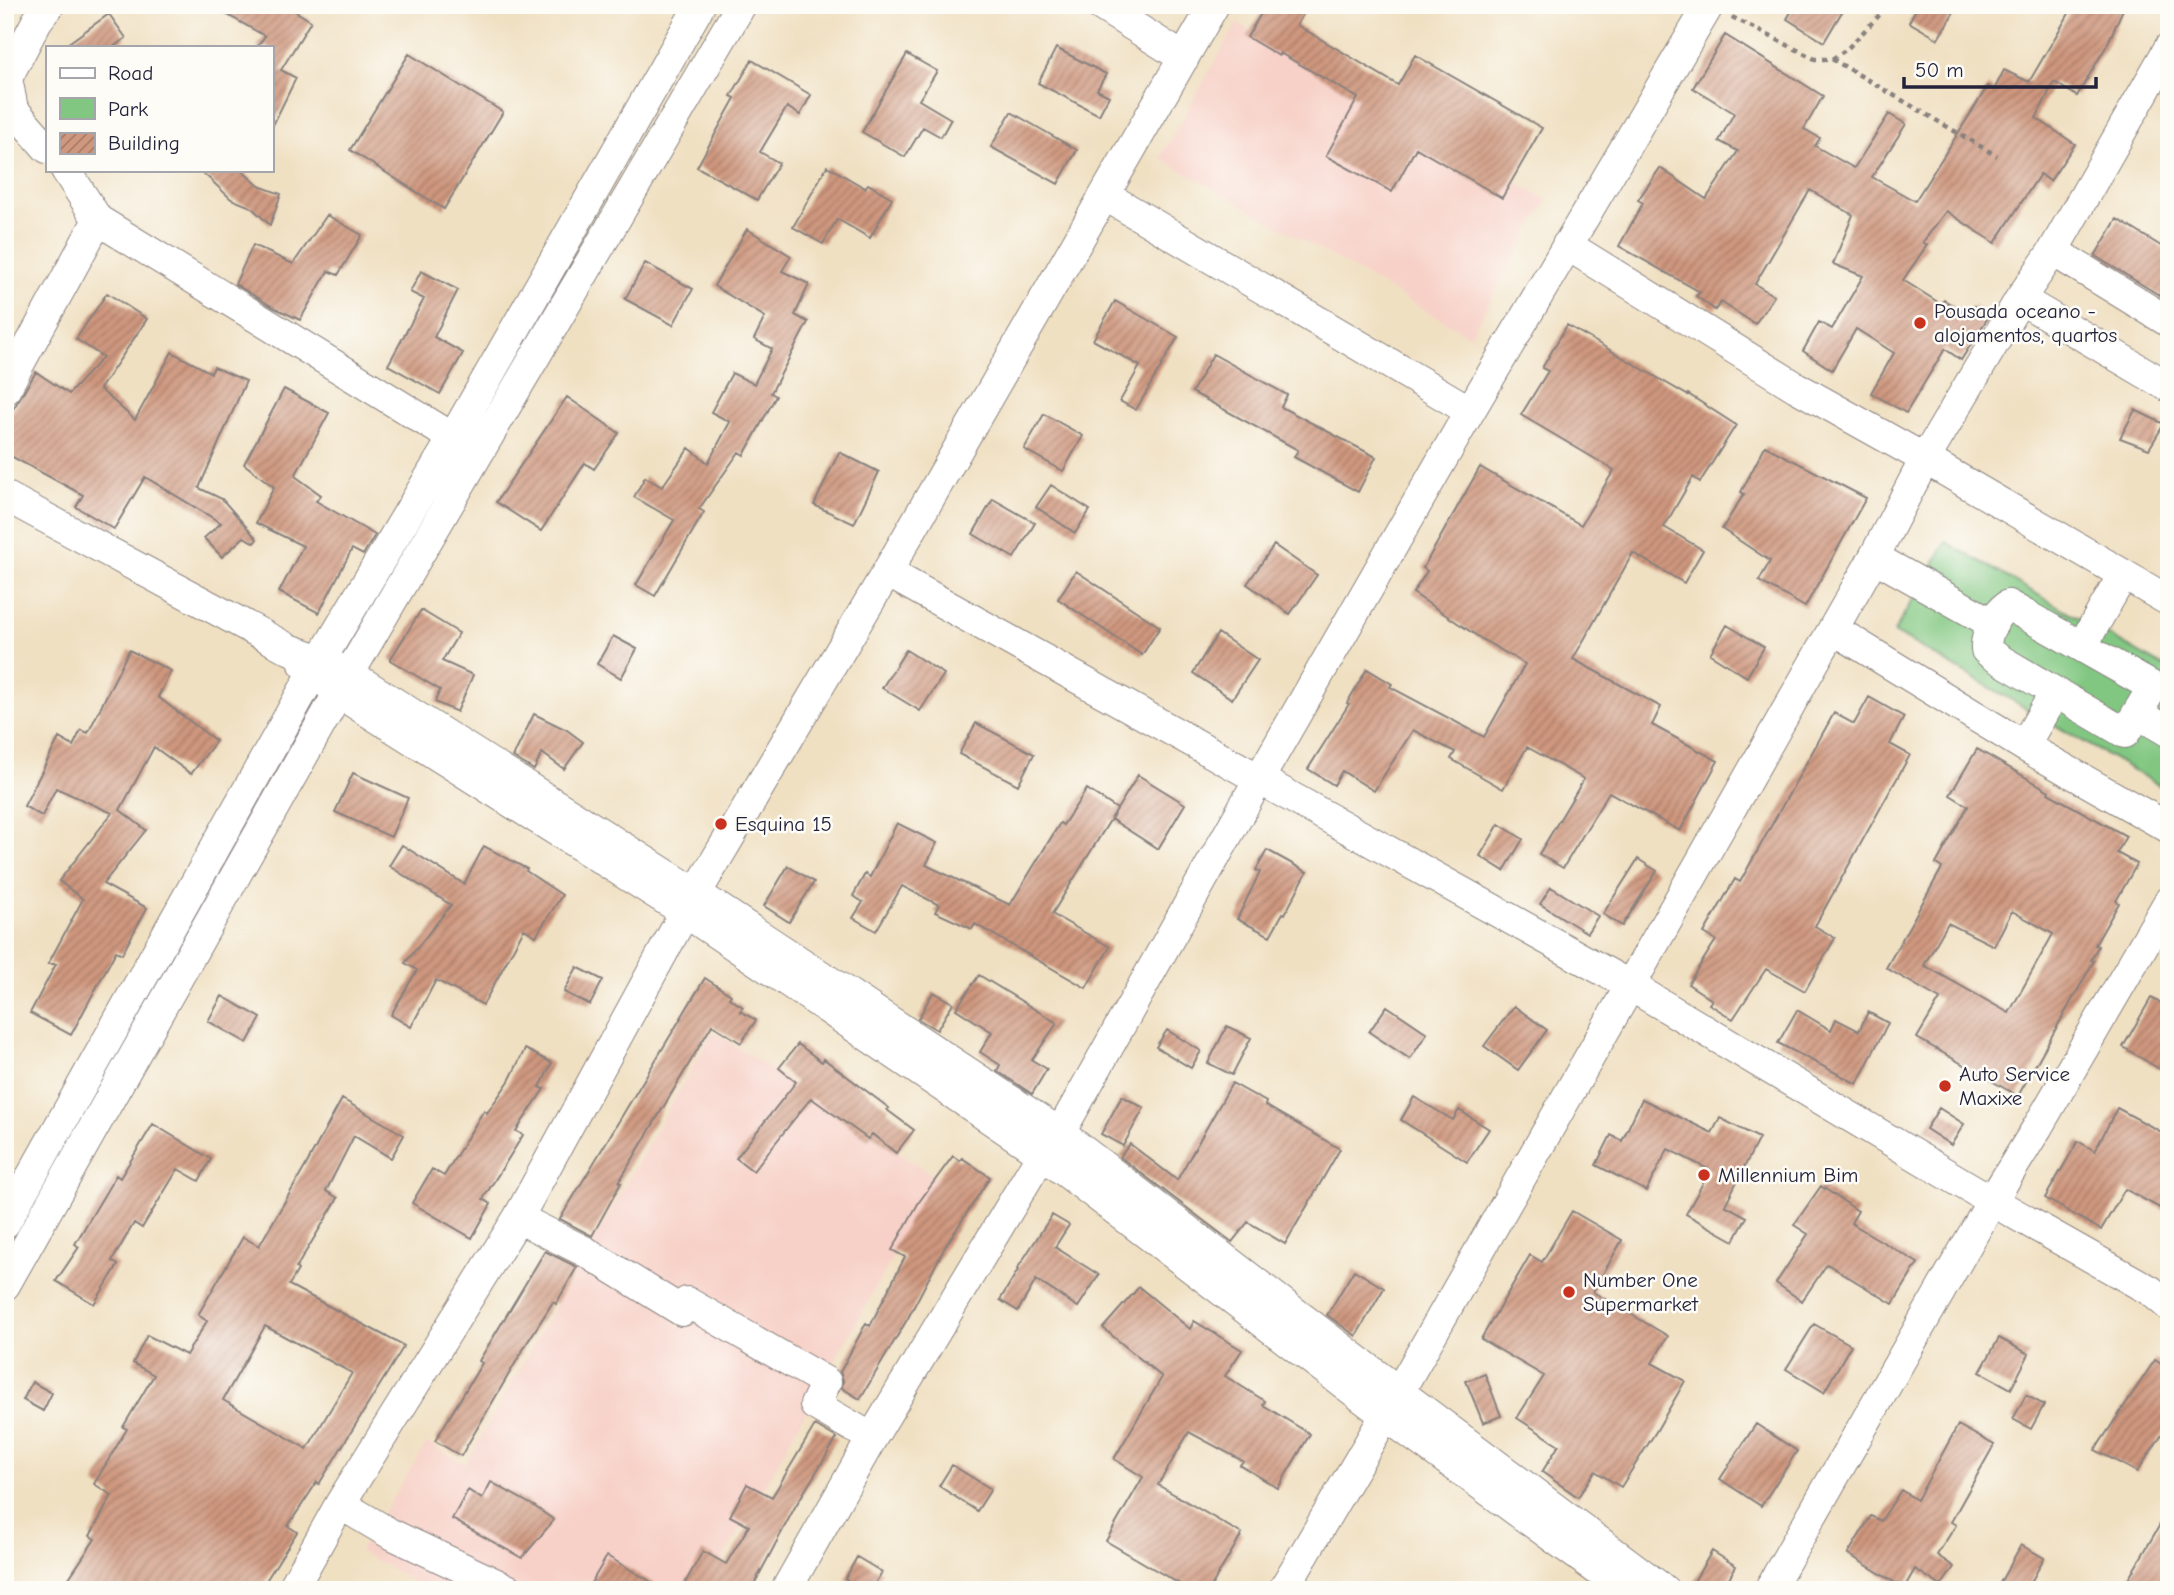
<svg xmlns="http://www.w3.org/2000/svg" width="2174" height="1595" viewBox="0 0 2174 1595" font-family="'Comic Neue',sans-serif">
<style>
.built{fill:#f7d1c8}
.green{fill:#81c781;stroke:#52745e;stroke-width:2}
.building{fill:url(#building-hatch);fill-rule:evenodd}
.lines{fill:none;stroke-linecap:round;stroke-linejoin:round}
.minor-casing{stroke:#89817e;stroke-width:32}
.path{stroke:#89817e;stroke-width:4.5;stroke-dasharray:5 5;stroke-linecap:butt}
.minor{stroke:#fff;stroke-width:30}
.poi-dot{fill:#c8321e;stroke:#fdfcf7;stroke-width:2.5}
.labels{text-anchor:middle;stroke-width:5;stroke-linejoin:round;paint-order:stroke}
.poi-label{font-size:21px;fill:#22223b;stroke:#fdfcf7;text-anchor:start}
</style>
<defs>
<pattern id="building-hatch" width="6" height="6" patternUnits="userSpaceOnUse" patternTransform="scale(1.75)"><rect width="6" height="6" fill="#cf977e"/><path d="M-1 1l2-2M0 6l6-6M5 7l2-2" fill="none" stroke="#a87b68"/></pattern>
</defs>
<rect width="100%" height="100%" fill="#fdfcf7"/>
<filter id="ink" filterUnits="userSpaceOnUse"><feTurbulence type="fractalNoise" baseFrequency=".0143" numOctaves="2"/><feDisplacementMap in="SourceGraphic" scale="14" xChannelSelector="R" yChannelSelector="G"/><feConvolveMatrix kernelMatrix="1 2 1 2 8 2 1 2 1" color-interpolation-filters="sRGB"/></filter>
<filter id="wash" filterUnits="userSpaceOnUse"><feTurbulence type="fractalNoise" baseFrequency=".00686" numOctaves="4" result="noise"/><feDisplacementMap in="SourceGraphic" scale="28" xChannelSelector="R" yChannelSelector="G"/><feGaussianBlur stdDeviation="1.57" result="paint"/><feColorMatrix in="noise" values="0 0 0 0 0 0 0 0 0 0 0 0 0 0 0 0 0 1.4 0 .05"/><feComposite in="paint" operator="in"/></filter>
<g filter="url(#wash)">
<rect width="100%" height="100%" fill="#f0e0c2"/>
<path class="built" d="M1237,23L1547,200L1470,336L1160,158Z
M713,1031L937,1178L706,1590H428L359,1551L427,1443L465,1464Z"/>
<path class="green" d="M1946,542L2169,670V791L1894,632Z"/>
<g id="blocks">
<path class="building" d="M210,5H285L311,21L281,70L296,78L271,129V47H257L265,36Z
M1266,5H1308L1297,25L1398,85L1415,55L1542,128L1502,198L1416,148L1392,192L1326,156L1358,98L1280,53L1279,56L1247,37Z
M1795,5H1846L1824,42L1787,19Z
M1918,5H1958L1938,39L1909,22Z
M2074,5H2125L2107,45L2077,96L2054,82L2036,118L2075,144L2050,181L2040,174L1995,243L1946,211L1923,242L1927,245L1903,280L1941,304L1944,300L1968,315L1974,306L1989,316L1961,360L1945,349L1906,413L1871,393L1894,353L1856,329L1832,370L1803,351L1819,322L1832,329L1863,276L1833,264L1853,215L1810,190L1755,284L1774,296L1755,324L1721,302L1715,310L1696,296L1700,292L1619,246L1643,203L1638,200L1660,168L1706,199L1738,151L1719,141L1734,113L1693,88L1725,35L1823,96L1804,129L1820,138L1815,146L1854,168L1889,114L1906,124L1872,177L1915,201L1988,86L1994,90L2004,70L2029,82Z
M109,14L126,38L113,47H63Z
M1056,48L1106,74L1097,90L1109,96L1099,115L1038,83Z
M409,54L503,112L444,209L350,150Z
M907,54L937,71L919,100L951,119L941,137L923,127L905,157L862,132Z
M752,60L811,95L800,115L787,107L760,152L779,163L757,200L697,167L735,98L731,96Z
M1011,112L1077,150L1058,184L991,147Z
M827,166L865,188L868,184L892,198L870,238L837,219L823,244L793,227Z
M200,170H241L259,186L281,194L270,225L251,207L231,199Z
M327,215L362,235L338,275L328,271L300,320L273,307L235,284L253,245L293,264Z
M2117,219L2169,251V301L2095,256Z
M747,229L791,256L782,271L809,284L795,315L808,322L771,393L776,396L744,455L739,452L699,509L704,512L655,596L636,585L674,520L634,497L645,477L662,487L689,448L708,463L730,422L711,412L732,373L754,384L772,349L754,339L765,317L714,286Z
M645,263L693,289L673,325L625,299Z
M421,271L458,290L434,337L463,353L440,394L388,365L424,299L410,292Z
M107,293L147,319L100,389L135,420L172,352L211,373L214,367L246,381L199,488L222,499L257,539L254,543L244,537L222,557L204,538L221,523L145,477L114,529L76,507L83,495L5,453V422L36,372L69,394L103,357L76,339Z
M1115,301L1178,337L1136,410L1120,401L1140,366L1093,340Z
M1567,325L1687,395L1688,394L1736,425L1700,482L1693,477L1664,527L1703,550L1684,583L1633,553L1573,659L1661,707L1652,725L1718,761L1680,831L1609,792L1563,868L1539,854L1584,779L1527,747L1503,789L1451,759L1455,752L1413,730L1374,791L1342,771L1334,785L1308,769L1349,704L1347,703L1367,669L1392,684L1390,687L1484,737L1525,664L1480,638L1413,593L1427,571L1423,568L1480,467L1581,525L1614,470L1521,415L1548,371L1542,368Z
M1213,354L1287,395L1281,407L1376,457L1358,492L1294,457L1298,450L1192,392Z
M284,389L329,413L295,476L321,495L316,501L375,535L363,555L352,549L319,613L279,592L303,546L256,523L274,487L244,464Z
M567,397L619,433L594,469L585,463L541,531L496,502Z
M2135,410L2164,424L2149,449L2120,438Z
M1044,414L1083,436L1063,471L1024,449Z
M1765,446L1866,498L1805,607L1759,581L1770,561L1722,529L1744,494L1741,492Z
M839,452L879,472L854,524L814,505Z
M1051,485L1090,510L1075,533L1036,507Z
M993,499L1035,523L1014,558L973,534Z
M1274,545L1317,575L1290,614L1247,584Z
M1076,571L1160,627L1142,655L1058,599Z
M421,610L459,633L442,661L473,675L457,712L435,702L440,690L390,660Z
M1727,625L1764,647L1747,677L1710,654Z
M1218,633L1258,660L1232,699L1193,673Z
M613,636L637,649L621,678L597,664Z
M129,650L171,671L158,697L216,741L191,774L154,747L120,810L146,830L103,884L147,908L122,954L116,951L71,1035L30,1013L56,964H48L83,899L59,881L112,813L56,788L42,816L24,806L59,738L73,746L81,730L88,733Z
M906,650L944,674L920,711L882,688Z
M1869,697L1904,717L1890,744L1910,755L1815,926L1835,938L1805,991L1766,969L1733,1019L1709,1004L1712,1000L1688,984L1716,940L1704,933L1735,879L1740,882L1834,713L1854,724Z
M534,714L567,730L583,742L564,769L542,753L534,770L513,757Z
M976,723L1034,754L1018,785L959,754Z
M1977,749L2049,791L2048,793L2126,836L2117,853L2137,864L2116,901L2119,903L2095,945L2098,946L2091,960L2094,961L2018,1096L1917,1038L1940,999L1886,968L1942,868L1936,864L1968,806L1950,795ZM2012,911L2053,934L2009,1013L1924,965L1948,923L1994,946Z
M353,773L408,798L391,837L335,812Z
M1138,775L1185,804L1158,849L1111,819Z
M1087,789L1117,809L1052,914L1110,947L1086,988L975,924L972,929L935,912L939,905L902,886L876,931L853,918L863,902L853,896L865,874L870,877L897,823L937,843L926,865L1010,905L1060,823L1063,825Z
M1499,824L1523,839L1504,871L1480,856Z
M402,845L464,884L484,846L527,869L526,871L562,895L536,936L524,929L483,1005L436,980L411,1027L391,1015L417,970L405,963L451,905L389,866Z
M1267,850L1307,872L1285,914L1283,913L1270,936L1237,919L1260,872L1256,870Z
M1638,859L1657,871L1622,926L1603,914Z
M788,866L814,882L789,922L764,906Z
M1551,887L1598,916L1587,933L1540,904Z
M577,967L603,980L590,1005L564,992Z
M979,975L1057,1023L1032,1060L1047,1069L1032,1094L997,1071L1000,1065L980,1052L992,1032L956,1009Z
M705,978L731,995L729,998L743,1007L740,1011L756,1020L741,1043L712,1025L619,1182L621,1183L592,1236L560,1219Z
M933,992L953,1003L937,1030L918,1019Z
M222,996L261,1018L247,1043L208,1021Z
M2151,998L2169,1007V1057L2161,1070L2123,1047Z
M1387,1006L1427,1033L1410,1059L1369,1032Z
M1514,1006L1547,1030L1518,1070L1484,1046Z
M1797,1010L1831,1030L1836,1019L1859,1031L1868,1012L1888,1023L1857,1084L1778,1043Z
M1227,1026L1251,1038L1232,1075L1208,1063Z
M1167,1030L1201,1051L1191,1068L1156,1047Z
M798,1044L822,1062L824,1059L889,1108L887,1110L914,1130L896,1153L872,1134L868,1139L811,1098L753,1171L736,1158L796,1082L779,1068Z
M525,1049L552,1063L540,1087L544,1089L516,1131L523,1135L483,1199L491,1204L472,1238L412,1203L432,1169L444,1176L484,1110L487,1113L509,1081Z
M1232,1083L1266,1102L1265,1105L1340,1149L1285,1244L1248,1222L1232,1242L1120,1157L1130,1144L1177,1180Z
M1122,1096L1144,1108L1123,1146L1101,1134Z
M1414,1097L1453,1120L1459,1110L1489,1129L1467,1162L1401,1120Z
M342,1099L404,1135L391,1158L354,1136L326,1191L338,1198L296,1268L298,1270L289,1285L404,1346L319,1484L317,1482L288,1526L297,1532L260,1590H61L95,1539L90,1536L112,1495L94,1484L127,1429L123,1427L154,1375L133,1363L147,1335L186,1355L207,1321L198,1315L243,1237L259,1246L305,1167ZM265,1326L352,1373L307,1449L223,1400Z
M1642,1099L1712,1133L1720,1118L1759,1138L1725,1205L1747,1217L1734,1241L1686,1214L1710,1170L1668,1149L1646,1191L1596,1165L1611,1135L1622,1141Z
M1939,1108L1964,1124L1951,1145L1926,1129Z
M2117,1108L2169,1136V1213L2125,1189L2101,1230L2045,1198L2078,1141L2095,1151Z
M153,1124L211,1159L199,1181L178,1169L142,1228L134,1223L112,1261L118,1265L94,1304L56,1281L79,1247L75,1244L116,1175L120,1178Z
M953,1156L960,1161L962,1158L990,1177L945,1247L908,1318L860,1399L842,1388L843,1380L840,1372L866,1323L870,1326L905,1257L892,1250L919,1202Z
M1821,1186L1858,1211L1851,1223L1918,1263L1893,1304L1827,1264L1802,1301L1776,1283L1808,1234L1794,1225Z
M1572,1211L1622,1240L1593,1292L1668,1336L1652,1363L1685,1381L1657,1430L1621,1487L1595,1471L1578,1497L1542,1472L1559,1445L1517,1418L1544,1376L1481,1339L1530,1255L1542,1262Z
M1052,1215L1069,1225L1055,1247L1099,1275L1078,1307L1036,1280L1018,1311L1000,1300L1018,1270L1017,1269Z
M545,1251L577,1267L556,1304L553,1302L527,1343L461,1456L435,1441L482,1363L479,1361Z
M1354,1270L1384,1288L1356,1336L1327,1315Z
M1139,1287L1190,1329L1194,1321L1242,1350L1225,1376L1265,1401L1263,1405L1310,1434L1278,1488L1240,1465L1243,1461L1189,1432L1158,1485L1242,1534L1209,1590H1190L1106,1541L1143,1477L1114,1459L1162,1377L1103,1328Z
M1814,1324L1851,1345L1824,1392L1786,1369Z
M1999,1338L2029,1354L2011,1389L1980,1372Z
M2155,1360L2169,1369V1424L2137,1472L2095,1450Z
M1485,1374L1501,1416L1483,1423L1466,1381Z
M32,1382L52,1393L43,1411L23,1400Z
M2026,1395L2044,1405L2031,1429L2013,1419Z
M1756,1424L1797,1451L1761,1506L1720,1479Z
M815,1425L837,1438L795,1507L751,1590H681L703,1551L726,1564L749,1526L730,1516L747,1484L772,1497Z
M1958,1425L1994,1445L1951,1522L1956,1525L1937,1555L1954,1567L1941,1586L1915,1569L1904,1588L1848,1554L1871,1516L1881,1521L1901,1490L1917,1500Z
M952,1465L991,1489L977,1511L939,1486Z
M491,1482L534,1506L554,1520L522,1558L452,1519L468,1490L482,1499Z
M2169,1509V1590H2122Z
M2021,1545L2044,1558L2027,1590H1996Z
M1712,1551L1736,1566L1722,1590H1689Z
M607,1556L665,1590H587Z
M857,1557L882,1572L871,1590H864L845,1579Z"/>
</g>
</g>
<g filter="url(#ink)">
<use href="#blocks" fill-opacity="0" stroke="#89817e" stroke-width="2"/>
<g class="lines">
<g class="minor-casing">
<path id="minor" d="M1100,5L1184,58
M47,148L13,109L7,78L37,21L49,5
M66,170L98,220L453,438
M1106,196L1470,411
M1567,245L1796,387L1925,459L2169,601
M2053,251L2169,322
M2020,299L2169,387
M5,390L98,220
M5,496L289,649L321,660L349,674L697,894L1060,1133L1399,1392L1664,1590
M1874,557L1993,624
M887,572L1629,985L1992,1201L2151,1291L2169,1306
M2008,605L2153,687L2125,733L1992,655L1986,650C1985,635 1995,613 2008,605Z
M1833,629L2024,746L2169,828
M2082,646L2123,575
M304,664L340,694L685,912L1042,1154L1385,1415L1625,1590
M2137,713L2169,732
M2024,746L2055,692
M518,1218L586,1252L682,1311L687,1302L826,1382L815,1405L872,1438
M5,1223L313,673L453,438L700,5
M5,1285L349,674L741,5
M340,1504L389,1533L509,1590
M292,1590L340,1504L518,1218L685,912L887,572L1214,5
M786,1590L872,1438L1042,1154L1060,1133L1259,779L1470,411L1709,5
M1283,1590L1399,1392L1874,557L1925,459L2020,299L2053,251L2169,48
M1769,1590L1992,1201L2037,1128L2169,901"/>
</g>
<path class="path" d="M1732,17L1815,59H1832L1847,49L1889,5
M1832,59L1997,156"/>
<use href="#minor" class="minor"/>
</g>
</g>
<g class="poi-dot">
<circle cx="1920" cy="323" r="7"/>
<circle cx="721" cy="824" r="7"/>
<circle cx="1945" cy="1086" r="7"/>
<circle cx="1704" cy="1175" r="7"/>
<circle cx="1569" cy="1292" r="7"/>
</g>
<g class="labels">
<g class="poi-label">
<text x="1934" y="318">Pousada oceano -<tspan x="1934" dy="24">alojamentos, quartos</tspan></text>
<text x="735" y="831">Esquina 15</text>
<text x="1959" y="1081">Auto Service<tspan x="1959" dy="24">Maxixe</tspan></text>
<text x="1718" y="1182">Millennium Bim</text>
<text x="1583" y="1287">Number One<tspan x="1583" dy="24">Supermarket</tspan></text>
</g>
</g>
<rect width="2174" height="1595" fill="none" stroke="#fdfcf7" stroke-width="28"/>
<rect x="46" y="46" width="228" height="126" fill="#fdfcf7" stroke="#a5a5ac" stroke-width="2"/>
<rect x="60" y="68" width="35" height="10" fill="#ffffff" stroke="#a5a5ac" stroke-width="2"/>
<text x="108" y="80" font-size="21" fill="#22223b">Road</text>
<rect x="60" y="98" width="35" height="21" fill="#81c781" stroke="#a5a5ac" stroke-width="2"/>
<text x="108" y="116" font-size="21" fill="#22223b">Park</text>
<rect x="60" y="133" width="35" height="21" fill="url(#building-hatch)" stroke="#a5a5ac" stroke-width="2"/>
<text x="108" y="150" font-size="21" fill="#22223b">Building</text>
<path d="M1904 77v10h192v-10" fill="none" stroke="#22223b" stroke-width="3.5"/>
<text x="1915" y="77" font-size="21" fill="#22223b" stroke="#fdfcf7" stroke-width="5" paint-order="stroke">50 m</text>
</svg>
